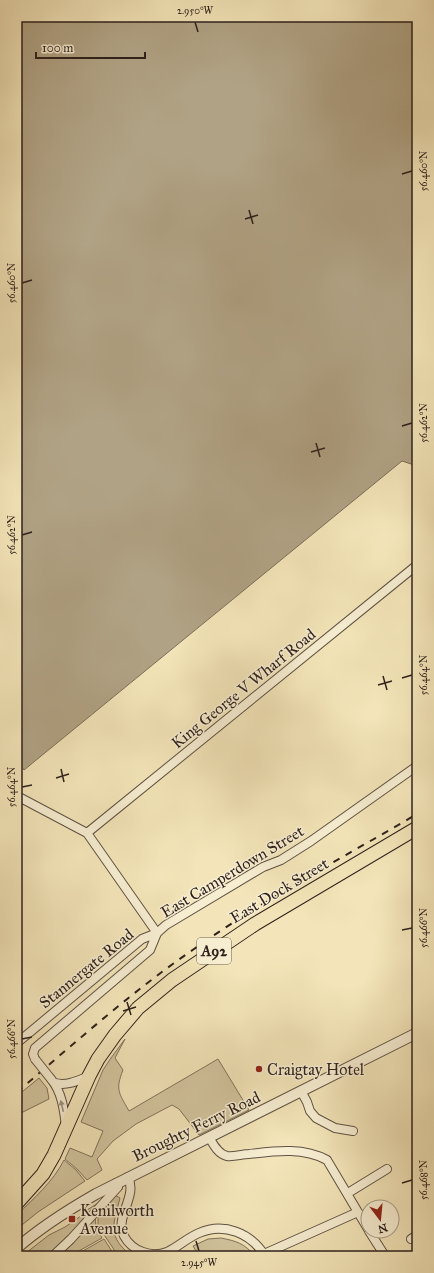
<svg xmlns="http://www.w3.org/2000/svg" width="434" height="1273" viewBox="0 0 434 1273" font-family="'IM FELL Great Primer',serif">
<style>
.green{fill:#d2c49e;stroke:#80725d}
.water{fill:#b0a284;stroke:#7c6e5a}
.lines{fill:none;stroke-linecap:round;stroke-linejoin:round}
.minor-casing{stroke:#5f5243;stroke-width:10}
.tertiary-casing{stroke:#5f5243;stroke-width:12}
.trunk-casing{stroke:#2e211c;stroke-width:15}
.minor{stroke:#f7eed2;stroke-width:8}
.tertiary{stroke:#f7eed2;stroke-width:10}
.trunk{stroke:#f3e5b9;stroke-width:13}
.rail{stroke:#2e211c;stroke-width:2;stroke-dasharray:7 7;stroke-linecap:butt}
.minor-bridge-casing{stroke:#5f5243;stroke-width:10;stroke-linecap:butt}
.minor-bridge{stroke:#f7eed2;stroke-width:8}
.oneway{fill:#9d9280}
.ticks{fill:none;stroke:#2e211c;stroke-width:1.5}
.poi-dot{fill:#8f2418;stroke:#f7eed2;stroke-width:1.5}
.labels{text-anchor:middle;stroke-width:3;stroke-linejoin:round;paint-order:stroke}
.shield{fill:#f7eed2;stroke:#6a5e53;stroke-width:1}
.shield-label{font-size:15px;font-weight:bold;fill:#2e211c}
.street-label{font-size:16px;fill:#2e211c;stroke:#f7eed2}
.poi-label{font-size:16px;fill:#2e211c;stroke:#f7eed2;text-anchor:start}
.neatline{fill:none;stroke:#2e211c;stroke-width:1.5}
.ticks-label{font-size:10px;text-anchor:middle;fill:#2e211c}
</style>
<rect width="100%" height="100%" fill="#f3e5b9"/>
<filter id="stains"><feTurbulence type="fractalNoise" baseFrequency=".005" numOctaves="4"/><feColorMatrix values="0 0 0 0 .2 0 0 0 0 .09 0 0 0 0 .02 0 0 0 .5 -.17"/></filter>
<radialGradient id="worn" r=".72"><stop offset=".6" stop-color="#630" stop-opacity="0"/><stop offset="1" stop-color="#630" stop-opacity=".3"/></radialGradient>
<path class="green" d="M125,1039L115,1058L123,1070C115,1090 119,1093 129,1111L218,1059L249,1110L199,1135L179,1109L172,1105L136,1124L113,1141L97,1159L102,1170L87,1180L77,1169L65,1159L70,1148L92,1157L103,1131L81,1122L103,1070L111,1058Z
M39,1078L47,1088L49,1099L17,1115V1096Z
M64,1160L76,1170L85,1181L38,1212L17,1229V1215C34,1198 53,1182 64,1160Z
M115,1195L120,1198C113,1225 107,1237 132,1256H117L113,1248L98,1226V1214Z
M100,1202L69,1237L49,1256H22L49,1235L65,1227L78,1218L87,1210Z
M95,1216L96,1227L102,1238L70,1256H57Z
M221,1238C236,1241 244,1243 255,1256H199L193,1246L208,1239Z
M104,1239L115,1256H74Z"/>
<path class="water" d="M17,17H417V466L402,461L24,770L17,761Z"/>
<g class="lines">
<g class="minor-casing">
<path id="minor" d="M17,796L87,833
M157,933L87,833L417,565
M17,1043L142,939L157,933
M35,1059L33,1054L35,1048L150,950L157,933L166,925L263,867L281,860L311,841L417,766
M51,1079C62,1092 64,1110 66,1126
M55,1083C67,1086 77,1081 89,1076
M301,1091L307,1102L310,1111L316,1118L335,1128L353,1131
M209,1137C213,1144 218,1154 227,1156C234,1157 242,1154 249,1154C275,1151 303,1147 327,1160L368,1229
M128,1177C138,1197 114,1217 124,1236C132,1251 151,1258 167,1252C178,1247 187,1238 199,1233C224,1222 251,1233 265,1256
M348,1193L387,1169
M369,1231L385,1256
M411,1239L417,1235
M264,1254L358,1212
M53,1256L71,1239L118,1187L116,1183"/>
</g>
<g class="tertiary-casing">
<path id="tertiary" d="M17,1248C41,1227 68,1210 96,1194L417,1033"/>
</g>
<g class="trunk-casing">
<path id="trunk" d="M17,1203L43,1174L54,1155L89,1076L98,1059L115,1035L138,1008L172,980L255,924L417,828"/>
</g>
<use href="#minor" class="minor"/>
<use href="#tertiary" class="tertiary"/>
<use href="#trunk" class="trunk"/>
<path class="rail" d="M17,1092C75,1043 131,992 194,949C265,899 342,858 417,814"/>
<g class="minor-bridge-casing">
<path id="minor-bridge" d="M35,1059L51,1079"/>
</g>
<use href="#minor-bridge" class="minor-bridge"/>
</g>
<defs><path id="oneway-solid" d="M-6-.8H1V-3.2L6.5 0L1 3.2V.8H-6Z"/></defs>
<use class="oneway" href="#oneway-solid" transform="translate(62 1106) rotate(-103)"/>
<path class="ticks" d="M195,22L198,32M402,174L412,171M249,210L253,224M245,219L258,215M22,283L32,280M402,426L412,423M316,443L320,457M311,452L325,448M22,535L32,532M383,676L387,690M402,678L412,675M378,685L392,681M61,769L64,782M56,778L69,774M22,787L32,785M402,930L412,928M127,1002L131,1015M123,1011L136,1007M22,1039L32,1037M402,1183L412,1180M196,1241L199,1251"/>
<g class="poi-dot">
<circle cx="259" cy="1069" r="4"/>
<rect x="68" y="1215" width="8" height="8" rx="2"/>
</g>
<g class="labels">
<rect class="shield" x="197" y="938" width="34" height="26" rx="3"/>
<g class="shield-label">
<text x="214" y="956">A92</text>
</g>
<g class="street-label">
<text transform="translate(243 688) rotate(-39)" y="6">King George V Wharf Road</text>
<text transform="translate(232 871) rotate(-31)" y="6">East Camperdown Street</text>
<text transform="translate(279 890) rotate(-31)" y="6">East Dock Street</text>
<text transform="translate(86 968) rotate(-39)" y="6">Stannergate Road</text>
<text transform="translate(196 1126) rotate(-26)" y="6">Broughty Ferry Road</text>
</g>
<g class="poi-label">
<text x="267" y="1075">Craigtay Hotel</text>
<text x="80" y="1216">Kenilworth<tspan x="80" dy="18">Avenue</tspan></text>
</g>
</g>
<rect width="434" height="1273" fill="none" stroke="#f3e5b9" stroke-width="44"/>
<g transform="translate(380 1219) rotate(164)"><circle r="19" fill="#f7eed2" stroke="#a79c89"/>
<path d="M0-3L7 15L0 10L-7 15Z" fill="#8f2418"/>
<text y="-6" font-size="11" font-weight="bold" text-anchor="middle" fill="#2e211c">N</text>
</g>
<path d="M36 52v6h109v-6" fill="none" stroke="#2e211c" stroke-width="2"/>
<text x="42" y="52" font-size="12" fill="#2e211c" stroke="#f7eed2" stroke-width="3" paint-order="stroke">100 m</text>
<rect x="22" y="22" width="390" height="1229" class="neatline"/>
<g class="ticks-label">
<text x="195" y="14">2.950°W</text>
<text transform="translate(423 171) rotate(-90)" y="4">56.460°N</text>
<text transform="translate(11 283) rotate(-90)" y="4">56.460°N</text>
<text transform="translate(423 423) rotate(-90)" y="4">56.462°N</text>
<text transform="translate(11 535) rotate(-90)" y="4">56.462°N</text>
<text transform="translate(423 675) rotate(-90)" y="4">56.464°N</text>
<text transform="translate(11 787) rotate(-90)" y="4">56.464°N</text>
<text transform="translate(423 928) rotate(-90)" y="4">56.466°N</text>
<text transform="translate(11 1039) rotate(-90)" y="4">56.466°N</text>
<text transform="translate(423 1180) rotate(-90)" y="4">56.468°N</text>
<text x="199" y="1266">2.945°W</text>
</g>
<rect width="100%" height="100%" filter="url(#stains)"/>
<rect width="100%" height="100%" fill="url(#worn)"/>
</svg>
